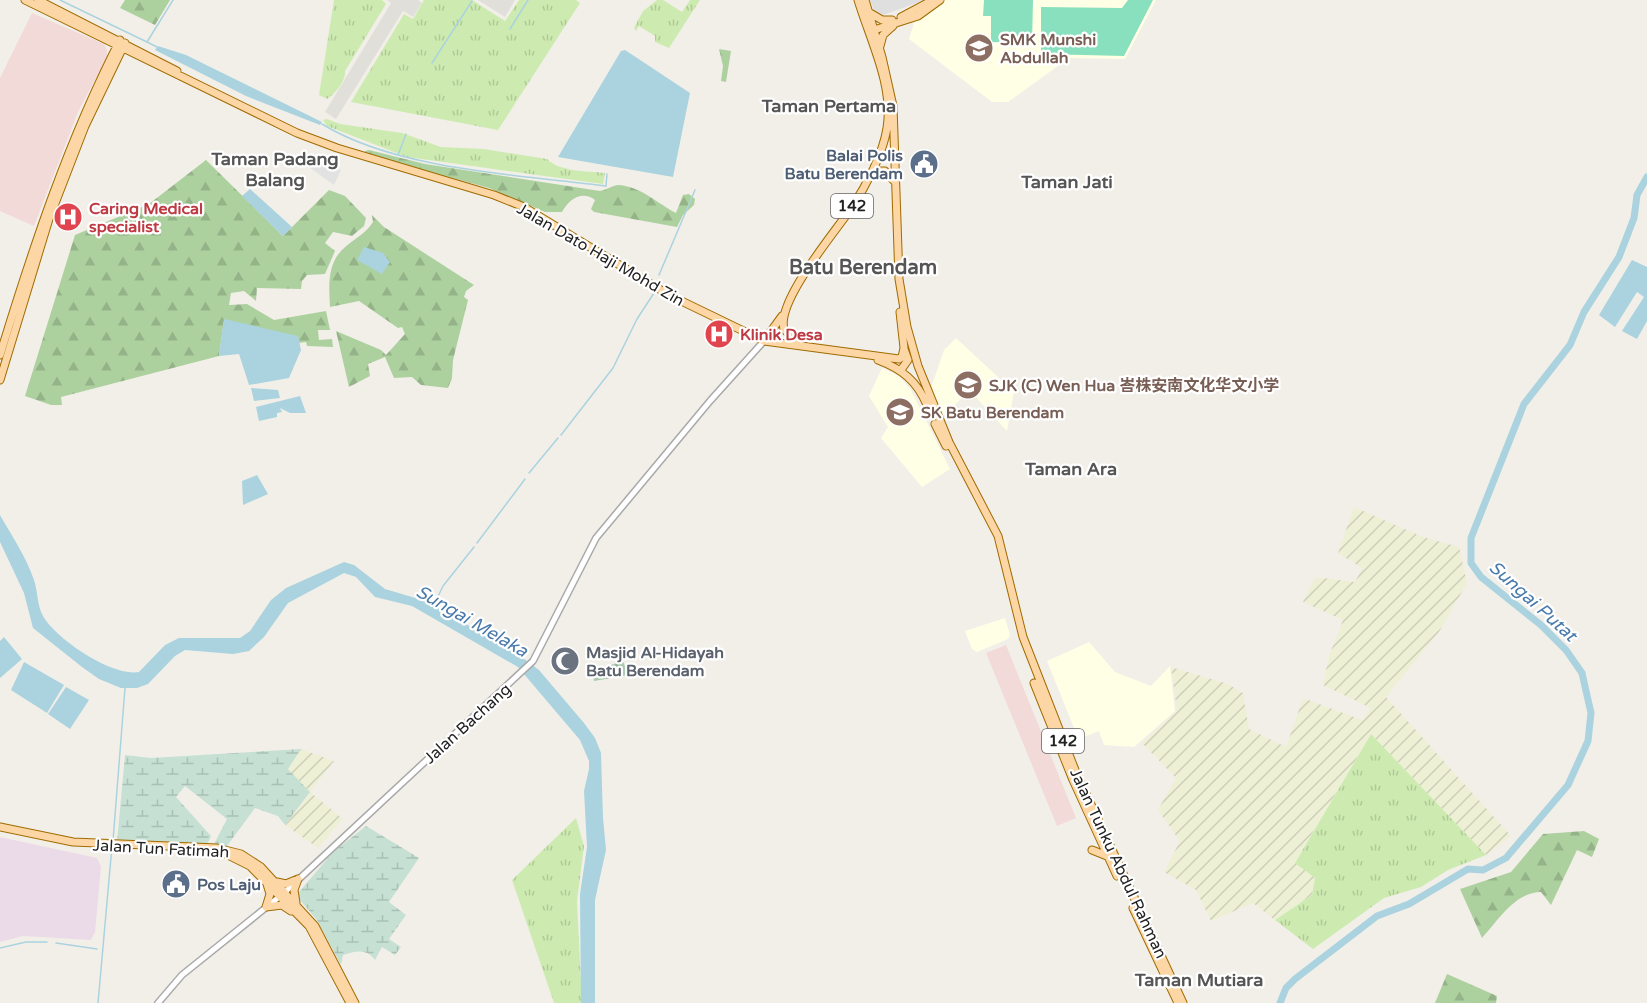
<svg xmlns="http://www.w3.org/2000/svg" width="1647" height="1003" viewBox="0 0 1647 1003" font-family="'Varela Round','Noto Sans SC',sans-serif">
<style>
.residential{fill:#e0dfdf}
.commercial{fill:#f2dad9}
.industrial{fill:#ebdbe8}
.education{fill:#ffffe5}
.airport{fill:#e1dfda}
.farmland{fill:url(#farmland-furrows)}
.grass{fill:url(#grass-tufts)}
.forest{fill:url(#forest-firs)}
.wetland{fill:url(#wetland-marsh)}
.cemetery{fill:url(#cemetery-stones)}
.pitch{fill:#88e0be}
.parking{fill:#e2e2e2}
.water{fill:#aad3df}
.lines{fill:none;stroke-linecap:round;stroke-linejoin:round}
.stream{stroke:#aad3df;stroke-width:1.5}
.river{stroke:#aad3df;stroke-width:7}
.minor-casing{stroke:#a9a9a9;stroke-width:8}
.major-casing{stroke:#a06b00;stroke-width:9}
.minor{stroke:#fff;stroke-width:5}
.major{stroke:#fcd6a4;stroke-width:7}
.labels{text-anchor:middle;stroke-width:4.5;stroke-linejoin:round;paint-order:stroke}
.shield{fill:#fff;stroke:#646464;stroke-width:1.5}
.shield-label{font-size:15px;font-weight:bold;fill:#222}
.education-label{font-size:16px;font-weight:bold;fill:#785e54;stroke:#fff;text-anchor:start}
.service-label{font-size:16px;font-weight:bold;fill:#4e5e75;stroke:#fff;text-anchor:end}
.health-label{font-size:16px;font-weight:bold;fill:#be3a42;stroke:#fff;text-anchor:start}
.street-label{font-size:16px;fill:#222;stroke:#fff}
.worship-label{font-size:16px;font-weight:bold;fill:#5b616d;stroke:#fff;text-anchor:start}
.neighbourhood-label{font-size:18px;font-weight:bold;fill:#555;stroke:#fff}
.water-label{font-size:18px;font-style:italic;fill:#4a7aab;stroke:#fff}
.quarter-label{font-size:20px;font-weight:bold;fill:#555;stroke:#fff}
</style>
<defs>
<pattern id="farmland-furrows" width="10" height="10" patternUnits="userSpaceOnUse" patternTransform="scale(1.5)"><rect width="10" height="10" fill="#eef0d5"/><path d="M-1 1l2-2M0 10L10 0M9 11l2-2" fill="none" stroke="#ccceb7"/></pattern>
<pattern id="grass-tufts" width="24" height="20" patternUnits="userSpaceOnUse" patternTransform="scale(1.5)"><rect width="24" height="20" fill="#cdebb0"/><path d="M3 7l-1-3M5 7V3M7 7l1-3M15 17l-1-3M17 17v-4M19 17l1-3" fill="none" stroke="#b0c997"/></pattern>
<pattern id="forest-firs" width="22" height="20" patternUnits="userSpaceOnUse" patternTransform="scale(1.5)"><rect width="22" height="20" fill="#add19e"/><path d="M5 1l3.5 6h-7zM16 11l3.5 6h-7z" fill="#95b388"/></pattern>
<pattern id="wetland-marsh" width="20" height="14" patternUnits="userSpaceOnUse" patternTransform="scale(1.5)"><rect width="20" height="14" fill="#c6e0d4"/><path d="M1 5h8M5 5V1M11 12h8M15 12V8" fill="none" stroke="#aac0b6"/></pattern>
<pattern id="cemetery-stones" width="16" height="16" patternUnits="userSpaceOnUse" patternTransform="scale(1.5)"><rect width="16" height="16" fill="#aacbaf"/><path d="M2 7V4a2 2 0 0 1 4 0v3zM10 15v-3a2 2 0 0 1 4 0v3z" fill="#92ae96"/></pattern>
</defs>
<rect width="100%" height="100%" fill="#f2efe9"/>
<path class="residential" d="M870,0H925L883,15L874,11Z"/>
<path class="commercial" d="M32,13L104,44L107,50V57L78,112L34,226L0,211V78Z
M1006,645L1076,818L1057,826L986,653Z"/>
<path class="industrial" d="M0,837L97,858L101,866L95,932L91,940L23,936L0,942Z"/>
<path class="education" d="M944,0H1156L1125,59L1069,58L1008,102H992L909,39L915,20L927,15Z
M956,338L1014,392L1007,431L970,391L939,419L930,391L944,350Z
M882,368L899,376L911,390L950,469L922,487L881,438L888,427L869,396Z
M1005,618L1010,635L1008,639L977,652L972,649L965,631Z
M1089,642L1115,672L1151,686L1170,666L1175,711L1134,747L1104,745L1099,731L1084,737L1076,733L1047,661Z"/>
<path class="airport" d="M387,0H418L422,3L413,17L403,11L336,119L325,112L391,3Z
M478,0H515L505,17Z"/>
<path class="farmland" d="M1354,507L1423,537L1459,547L1467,583L1439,632L1386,697L1511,836L1486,855L1371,734L1295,862L1315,878L1312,895L1275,920L1253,903L1211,921L1196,890L1164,872L1180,841L1158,810L1176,778L1142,743L1177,711L1171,667L1228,684L1243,693L1249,729L1286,747L1303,698L1362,720L1371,708L1323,685L1329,656L1343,620L1303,602L1315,577L1355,582L1362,568L1338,553Z
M301,749L334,761L310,792L343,819L318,848L285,825L310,793L288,769Z"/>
<path class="grass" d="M334,0H382L386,4L345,71C346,81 335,94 327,99L319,95Z
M424,0H472L505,21L519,0H576L580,3L498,130L351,102L404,14L413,19Z
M657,0H663L682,12L690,0H700L669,48L655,42V36L639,26L636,31L634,28L643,11Z
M327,119L340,124L402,133L441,147L484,149L547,159C560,172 587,171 605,173L603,184L407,157L327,126L323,120Z
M1371,734L1486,855L1448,870L1421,887L1384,898L1313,949L1275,920L1312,895L1315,878L1295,863Z
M576,818L584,846L577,901L582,1003H554L512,880Z"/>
<path class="forest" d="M125,0H170L155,25L120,8Z
M719,49L731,51L726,82L721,81L723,66Z
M369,150L425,164L600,191C606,190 613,185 619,185C642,187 658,204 676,213L683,195L689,194L695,199L694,205L683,215L677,227L594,212L591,209L595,200C582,190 569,199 562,212H545L489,188L364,154L365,151Z
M206,160L283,236L329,190L345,196L366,218L364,226L352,236L333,232L325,243L335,251L325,274L307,275L302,281L301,289L257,288L256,301L244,291L231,293L229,305L247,304L274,320L326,311L330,330H318L319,340L332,339L333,347L307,346L306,342L298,343L224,320L219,356L61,397L62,405H51L25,396L75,235L149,204Z
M372,215L384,227L474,285L466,291L464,297L468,300L453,360L452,378L448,388L421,385L412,377L394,378L385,357L368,364L370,376L349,387L336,331L381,350L386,355L405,334L402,327L398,328L359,301L330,307C329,288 327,266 341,251C351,240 365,235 373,222Z
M1584,831L1599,839L1592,857L1577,850L1551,905L1541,892C1515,892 1498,921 1482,938L1460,889L1511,872L1543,834Z
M1447,974L1497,996L1496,1003H1435Z"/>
<path class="wetland" d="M301,749L288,769L310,792L285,825L278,816L255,808L227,846L214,844L227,819L185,786L176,797L211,836L207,845L117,842L125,755L151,758Z
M366,826L419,858L389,902L406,915L389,939L401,947L395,955L382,947L375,960C366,948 356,951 343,955L341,965L317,920L299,899V892L333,852Z"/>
<path class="cemetery" d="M623,661L628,675L594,681L592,671Z"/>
<path class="pitch" d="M984,0H1033L1032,43L991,42V16H983Z
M1128,0H1153L1124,56L1041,54V7L1122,8Z"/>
<path class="parking" d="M296,154L341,170L334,185L295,157Z"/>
<path class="water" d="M158,46L186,55L322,122L320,125L246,96L155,50Z
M625,50L690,93L673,177L558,157L621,51Z
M250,189L292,227L283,236L242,196Z
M364,247L383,253L390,262L382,274L357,260Z
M1632,260L1647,267V321L1637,339L1622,331L1644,297L1637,292L1615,327L1599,315Z
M224,319L298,336L301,350L289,378L249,385L239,354L219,356Z
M251,388L278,390L280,398L254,401Z
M300,396L306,413H290L280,408L282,412L277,413V417L259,421L256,407Z
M257,475L268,494L243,505L242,481Z
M0,515C12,536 26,557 34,580C38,592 37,605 43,616C56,639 112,677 139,672L165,645L179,638H240L250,631L271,600L286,588L344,562L354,565L385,589L429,602L520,656L539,670L584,723L595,738L601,753L603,818L606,850L595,900V1003H581L580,894L587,847L584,791L589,769V761L580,740L518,667L412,606L375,597L356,577L344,573L288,603L264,637L249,651L233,654L185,650L175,656L148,684L137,688H121L99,679L82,667L33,628L24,593L0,542Z
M4,637L22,659L0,678V641Z
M24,662L64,685L47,713L11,690Z
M66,687L89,700L70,729L48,714Z"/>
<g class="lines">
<path class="stream" d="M60,0L147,42L173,0
M510,29L528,0
M147,42L157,47
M432,63L472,1
M322,124C397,170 519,175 606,186L607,174
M398,155L406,134
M659,275L695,190
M561,435L613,368L637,319L654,293
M529,473L558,438
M477,543L525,479
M434,605L443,586L474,547
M113,841L125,688
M56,943L97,949
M0,948L26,942H47
M98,1003L112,846"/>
<path class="river" d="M1280,1003L1286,988L1295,979L1377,916L1409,904L1468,869L1483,870L1506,858L1568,785L1588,741L1591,713L1582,673L1566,650L1541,625L1481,577L1471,563V538L1524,404L1570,345L1584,312L1619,257L1634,218L1637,195L1647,177"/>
<g class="minor-casing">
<path id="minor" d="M158,1003L182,975L284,893L533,661L596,538L710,401L764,341"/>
</g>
<g class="major-casing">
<path id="major" d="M25,0L297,133L337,148L494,195L524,207L669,295L764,341L899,359L902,357L904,348L900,312
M38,0L177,71
M865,0L882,57L893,106L899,279L907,327L918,366L949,442L998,536L1023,637L1075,770L1183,1003
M870,13L882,20H892
M901,17L933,0
M871,31L918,16L940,0
M880,46L883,35L893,26
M869,177L877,171H885L895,182
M764,341L782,316
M799,344L784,329C776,301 836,231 852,207C866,186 883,154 887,128C894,86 870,40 858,0
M0,355C33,247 68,141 120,40
M878,360C902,369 917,381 927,405
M901,370L908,360L904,349
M0,380L49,219L85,126L125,43
M935,424L946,446
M1034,683L1073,780L1117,876
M0,827L73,842L217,848L241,854L261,867L315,926L355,1003
M1092,850L1107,856
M226,854L250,866L309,926L350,1003
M277,882L286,884L298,879
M296,903L294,890L298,879
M266,907L282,905L291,911
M266,907L270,894L267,884
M1133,908L1178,1003"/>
</g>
<use href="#minor" class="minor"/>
<use href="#major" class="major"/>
</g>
<defs>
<g id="school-disc" transform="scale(1.5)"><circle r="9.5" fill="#8d6e63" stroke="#fff"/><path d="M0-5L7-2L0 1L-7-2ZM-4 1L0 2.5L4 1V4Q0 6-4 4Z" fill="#fff"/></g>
<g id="civic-disc" transform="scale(1.5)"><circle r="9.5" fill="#5c6f8a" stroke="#fff"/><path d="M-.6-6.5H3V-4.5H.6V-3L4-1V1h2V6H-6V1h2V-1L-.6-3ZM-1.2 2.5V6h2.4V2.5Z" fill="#fff"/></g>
<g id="hospital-disc" transform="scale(1.5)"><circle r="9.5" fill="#e0444e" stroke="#fff"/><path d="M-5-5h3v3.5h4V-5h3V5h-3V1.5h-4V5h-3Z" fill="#fff"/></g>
<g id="mosque-disc" transform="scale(1.5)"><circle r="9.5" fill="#6b7280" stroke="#fff"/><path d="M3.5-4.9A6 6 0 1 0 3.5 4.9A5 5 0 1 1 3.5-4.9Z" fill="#fff"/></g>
</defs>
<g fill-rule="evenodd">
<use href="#school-disc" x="979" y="48"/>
<use href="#civic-disc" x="924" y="164"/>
<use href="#hospital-disc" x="68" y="217"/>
<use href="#hospital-disc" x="719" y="334"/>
<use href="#school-disc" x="968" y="385"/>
<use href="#school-disc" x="900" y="412"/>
<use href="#mosque-disc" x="565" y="661"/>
<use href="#civic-disc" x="176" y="884"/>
</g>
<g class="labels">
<g class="shield">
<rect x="831" y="194" width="42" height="24" rx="4.5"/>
<rect x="1042" y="729" width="42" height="24" rx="4.5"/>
</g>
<g class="shield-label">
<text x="852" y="211">142</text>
<text x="1063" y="746">142</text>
</g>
<g class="education-label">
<text x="1000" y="45">SMK Munshi<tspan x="1000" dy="18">Abdullah</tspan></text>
<text x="989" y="391">SJK (C) Wen Hua 峇株安南文化华文小学</text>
<text x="921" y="418">SK Batu Berendam</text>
</g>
<g class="service-label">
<text x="903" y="161">Balai Polis<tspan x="903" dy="18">Batu Berendam</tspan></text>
<text x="197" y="890" text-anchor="start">Pos Laju</text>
</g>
<g class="health-label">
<text x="89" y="214">Caring Medical<tspan x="89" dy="18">specialist</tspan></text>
<text x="740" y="340">Klinik Desa</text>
</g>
<g class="street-label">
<text transform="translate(601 254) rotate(30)" y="6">Jalan Dato Haji Mohd Zin</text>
<text transform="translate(467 723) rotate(-42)" y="6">Jalan Bachang</text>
<text transform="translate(161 848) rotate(3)" y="6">Jalan Tun Fatimah</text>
<text transform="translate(1119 863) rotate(65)" y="6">Jalan Tunku Abdul Rahman</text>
</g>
<g class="worship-label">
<text x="586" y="658">Masjid Al-Hidayah<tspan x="586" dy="18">Batu Berendam</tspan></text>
</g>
<g class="neighbourhood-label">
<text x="829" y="112">Taman Pertama</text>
<text x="275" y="165">Taman Padang<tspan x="275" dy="21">Balang</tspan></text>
<text x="1067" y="188">Taman Jati</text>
<text x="1071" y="475">Taman Ara</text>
<text x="1199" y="986">Taman Mutiara</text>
</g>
<g class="water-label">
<text transform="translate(1533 601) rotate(42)" y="6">Sungai Putat</text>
<text transform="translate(472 621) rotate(30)" y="6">Sungai Melaka</text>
</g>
<g class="quarter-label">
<text x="863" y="274">Batu Berendam</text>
</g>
</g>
</svg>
